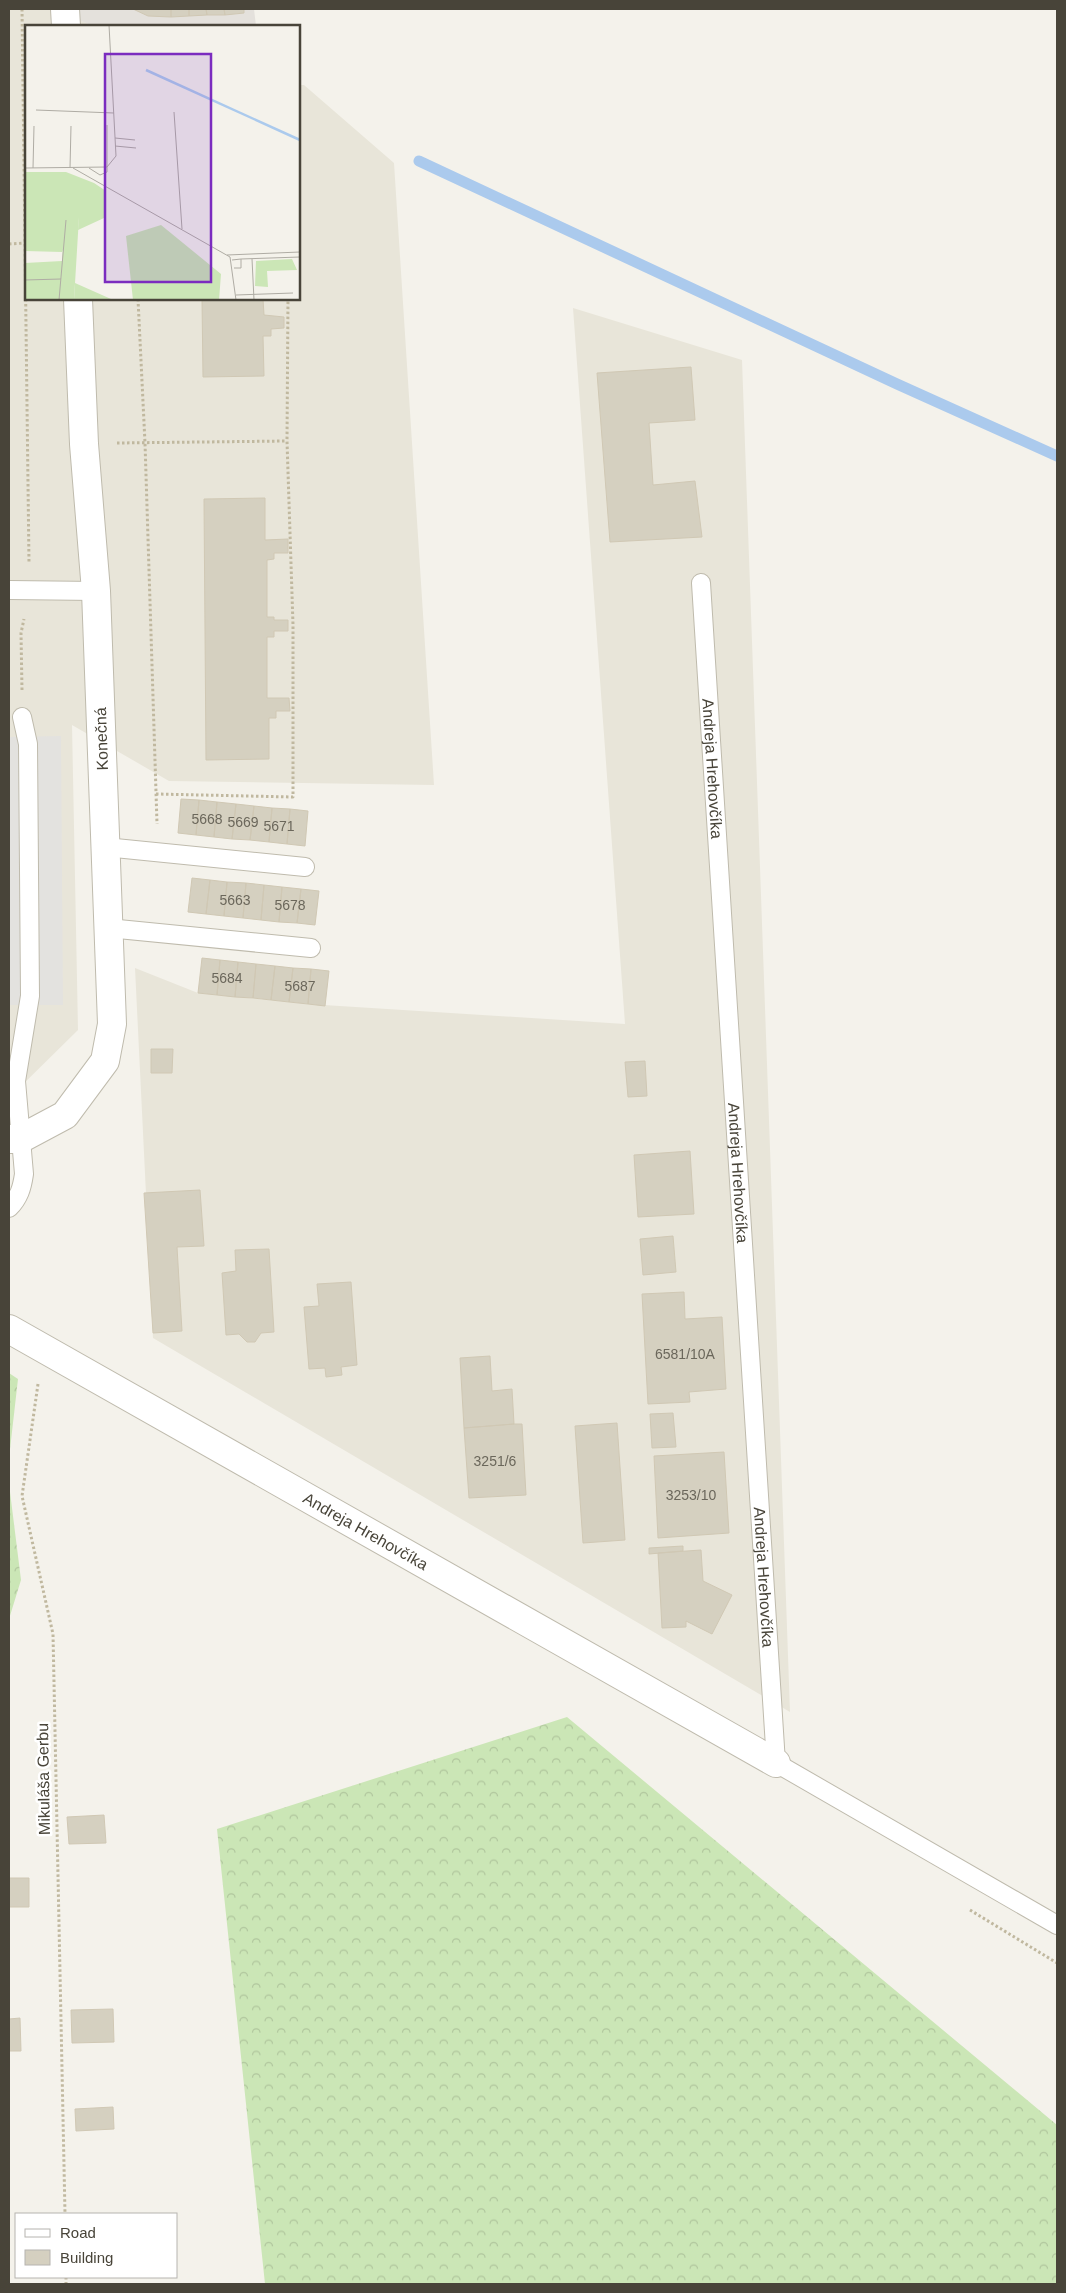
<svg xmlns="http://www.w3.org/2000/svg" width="1066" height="2293" viewBox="0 0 1066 2293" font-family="Helvetica,sans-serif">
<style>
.residential{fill:#e8e5d9}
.industrial{fill:#e4e1dc}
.forest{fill:url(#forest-crowns)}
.parking{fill:#e3e2df}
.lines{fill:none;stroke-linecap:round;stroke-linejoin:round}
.stream{stroke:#abcaed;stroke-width:11}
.building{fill:#d5d0c0;stroke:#d0c8b4}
.service-casing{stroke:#bfbbad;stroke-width:20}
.minor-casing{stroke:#bfbbad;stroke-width:30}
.path{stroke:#c0b89f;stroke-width:3;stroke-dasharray:2.5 2.5;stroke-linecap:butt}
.service{stroke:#fff;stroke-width:18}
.minor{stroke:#fff;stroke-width:28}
.labels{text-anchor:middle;stroke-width:5;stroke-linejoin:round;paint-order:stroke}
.number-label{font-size:14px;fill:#6b675b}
.street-label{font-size:16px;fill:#484439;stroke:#fff}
.inset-river{fill:none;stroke:#abcaed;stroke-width:2.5}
.inset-road{fill:none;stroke:#afaca4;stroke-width:1}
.view{fill:#7b2cbf;fill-opacity:0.15;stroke:#7b2cbf;stroke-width:2.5}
.inset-edge{fill:none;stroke:#484439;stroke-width:2.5}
</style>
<defs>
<pattern id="forest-crowns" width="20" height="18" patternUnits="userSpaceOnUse" patternTransform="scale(1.25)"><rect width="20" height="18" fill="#cbe6b6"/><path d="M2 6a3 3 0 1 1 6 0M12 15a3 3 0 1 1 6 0" fill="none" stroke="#b0c69d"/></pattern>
</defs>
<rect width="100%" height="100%" fill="#f4f2eb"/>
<path class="residential" d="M9,9H55L93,26H26V299H299V85H304L394,163L434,785L169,781L72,725L78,1030L9,1098Z
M573,308L742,360L790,1712L153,1338L135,968L198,993L308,1004L625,1024Z"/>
<path class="industrial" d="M79,9H254L256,26H93L79,20Z"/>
<path class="forest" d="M9,1373L18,1379L9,1458Z
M9,1484L21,1580L9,1619Z
M567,1717L1057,2125V2284H265L217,1829Z"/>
<path class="parking" d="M61,736L63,1005H9V737Z"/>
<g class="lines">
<path class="stream" d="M419,161L897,384L1057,456"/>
</g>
<path class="building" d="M133,9H171V17L148,16Z
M171,9H189V16L171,17Z
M189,9H206L207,15L189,16Z
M206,9H224L225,15H207Z
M224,9H244V13L225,15Z
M202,299H263L264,315L284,317V328L271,329V336H263L264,376L203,377Z
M691,367L695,420L649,423L653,485L695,481L702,537L610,542L597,373Z
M265,498V540L288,539V553H274V559L267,560V617H274V620H288V631H274V637H267V698H289L290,711H276V718H269V759L206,760L204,499Z
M181,799L199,800L196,835L178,833Z
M199,800L217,802L214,837L196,835Z
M217,802L236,804L232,839L214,837Z
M236,804L254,806L250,840L232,839Z
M254,806L272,808L269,842L250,840Z
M272,808L290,809L287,844L269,842Z
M290,809L308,811L305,846L287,844Z
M192,878L210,880L206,914L188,912Z
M210,880L227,882L224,916L206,914Z
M227,882L246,883L243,918L224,916Z
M246,883L264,885L261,920L243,918Z
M264,885L282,887L279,922L261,920Z
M282,887L301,889L297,923L279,922Z
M301,889L319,891L315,925L297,923Z
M202,958L220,960L217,995L198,993Z
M220,960L238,962L235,997L217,995Z
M238,962L256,964L253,998L235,997Z
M256,964L275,966L271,1000L253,998Z
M275,966L293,968L289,1002L271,1000Z
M293,968L311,969L308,1004L289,1002Z
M311,969L329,971L325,1006L308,1004Z
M151,1049H173L172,1073H151Z
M645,1061L647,1096L628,1097L625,1062Z
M690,1151L694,1214L638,1217L634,1155Z
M200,1190L204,1246L177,1247L182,1331L153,1333L144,1193Z
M673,1236L676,1272L643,1275L640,1239Z
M269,1249L274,1332L261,1333L255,1342H247L239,1334L226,1335L222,1273L236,1271L235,1250Z
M351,1282L357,1365L341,1367L342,1375L326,1377L325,1368L309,1369L304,1307L319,1306L317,1284Z
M684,1292L685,1319L722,1317L726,1389L689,1392L690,1402L648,1404L642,1294Z
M490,1356L492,1391L512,1389L514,1424L464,1428L460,1358Z
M673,1413L676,1447L652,1448L650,1414Z
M617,1423L625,1540L583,1543L575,1426Z
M514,1424H522L526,1495L469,1498L464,1428Z
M724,1452L729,1533L658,1538L654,1456Z
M683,1546V1551L649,1554V1548Z
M701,1550L703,1581L732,1595L712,1634L686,1621V1627L662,1628L658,1553Z
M104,1815L106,1843L69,1844L67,1817Z
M9,1878H29V1907H9Z
M113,2009L114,2042L72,2043L71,2010Z
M20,2018L21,2051H9V2019Z
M113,2107L114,2129L76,2131L75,2109Z"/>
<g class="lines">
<g class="service-casing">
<g id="service">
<path id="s1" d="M701,583L776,1763L1057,1925"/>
<path d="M9,590L96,591"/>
<path d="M105,847L305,867"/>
<path d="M108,928L311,948"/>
<path d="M9,1208C19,1198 22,1188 24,1174L16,1081L30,996L28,744L22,717"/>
</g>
</g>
<g class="minor-casing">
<g id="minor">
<path d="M65,9L66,26"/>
<path d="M9,1139H20L65,1115L105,1061L112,1024L96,591L84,444L78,299"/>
<path id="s2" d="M9,1329L776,1763"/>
</g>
</g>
<path class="path" d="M22,9L29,563
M9,244L25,243
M138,299L145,443L157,824
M117,443L287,441
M22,690L21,633L24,619
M156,794L293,797V625L287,441L288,299
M38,1384L22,1496L53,1634L65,2214
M970,1910L1057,1963
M66,2277V2284"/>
<use href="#service" class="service"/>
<use href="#minor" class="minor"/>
</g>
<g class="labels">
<g class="number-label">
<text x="207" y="824">5668</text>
<text x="243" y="827">5669</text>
<text x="279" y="831">5671</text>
<text x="235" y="905">5663</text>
<text x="290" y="910">5678</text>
<text x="227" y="983">5684</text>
<text x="300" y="991">5687</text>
<text x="685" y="1359">6581/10A</text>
<text x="495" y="1466">3251/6</text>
<text x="691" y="1500">3253/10</text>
</g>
<g class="street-label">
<text transform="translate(101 739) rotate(-92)" y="6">Konečná</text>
<text dy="6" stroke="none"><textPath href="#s1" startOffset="186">Andreja Hrehovčíka</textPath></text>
<text dy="6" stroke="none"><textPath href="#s1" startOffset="591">Andreja Hrehovčíka</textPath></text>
<text dy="6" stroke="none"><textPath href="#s2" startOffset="410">Andreja Hrehovčíka</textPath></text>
<text dy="6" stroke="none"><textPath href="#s1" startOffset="996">Andreja Hrehovčíka</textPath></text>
<text transform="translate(43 1779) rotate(-91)" y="6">Mikuláša Gerbu</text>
</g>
</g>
<g transform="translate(25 25)">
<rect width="275" height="275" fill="#f4f2eb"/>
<path d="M267,234L272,245L242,246L243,262L230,261L231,236Z" fill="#cbe6b6"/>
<path d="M0,147H41L69,158L81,166L79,193L53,205L54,192L37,227L0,226ZM136,200L196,249L194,275H108L101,211ZM50,258L86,274L93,275H49Z" fill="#cbe6b6"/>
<path d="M40,192H54L49,275H0V238L37,236Z" fill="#cbe6b6"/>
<path class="inset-river" d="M121,45L275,115"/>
<path class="inset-road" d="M11,85L89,88M149,87L157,204M90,113L110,115M90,121L111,123M82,142L91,131L84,0M0,143L82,142M8,143L9,101M45,143L46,101M48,143L205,232L211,275M64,143L75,150L82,147V100M202,230L275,227M216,234L275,232M227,234L229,275M207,235L216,234V243H209M0,255L36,254M211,270L268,268M34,275L41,195"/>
<path class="view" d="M80,29H186V257H80Z"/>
<rect width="275" height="275" class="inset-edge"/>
</g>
<rect width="1066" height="2293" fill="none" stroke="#484439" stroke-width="20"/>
<rect x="15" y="2213" width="162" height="65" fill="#ffffff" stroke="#b6b4b0"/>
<rect x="25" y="2229" width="25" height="8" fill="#ffffff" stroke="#b6b4b0"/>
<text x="60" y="2238" font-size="15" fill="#484439">Road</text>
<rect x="25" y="2250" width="25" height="15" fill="#d5d0c0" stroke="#b6b4b0"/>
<text x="60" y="2263" font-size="15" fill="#484439">Building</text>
</svg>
